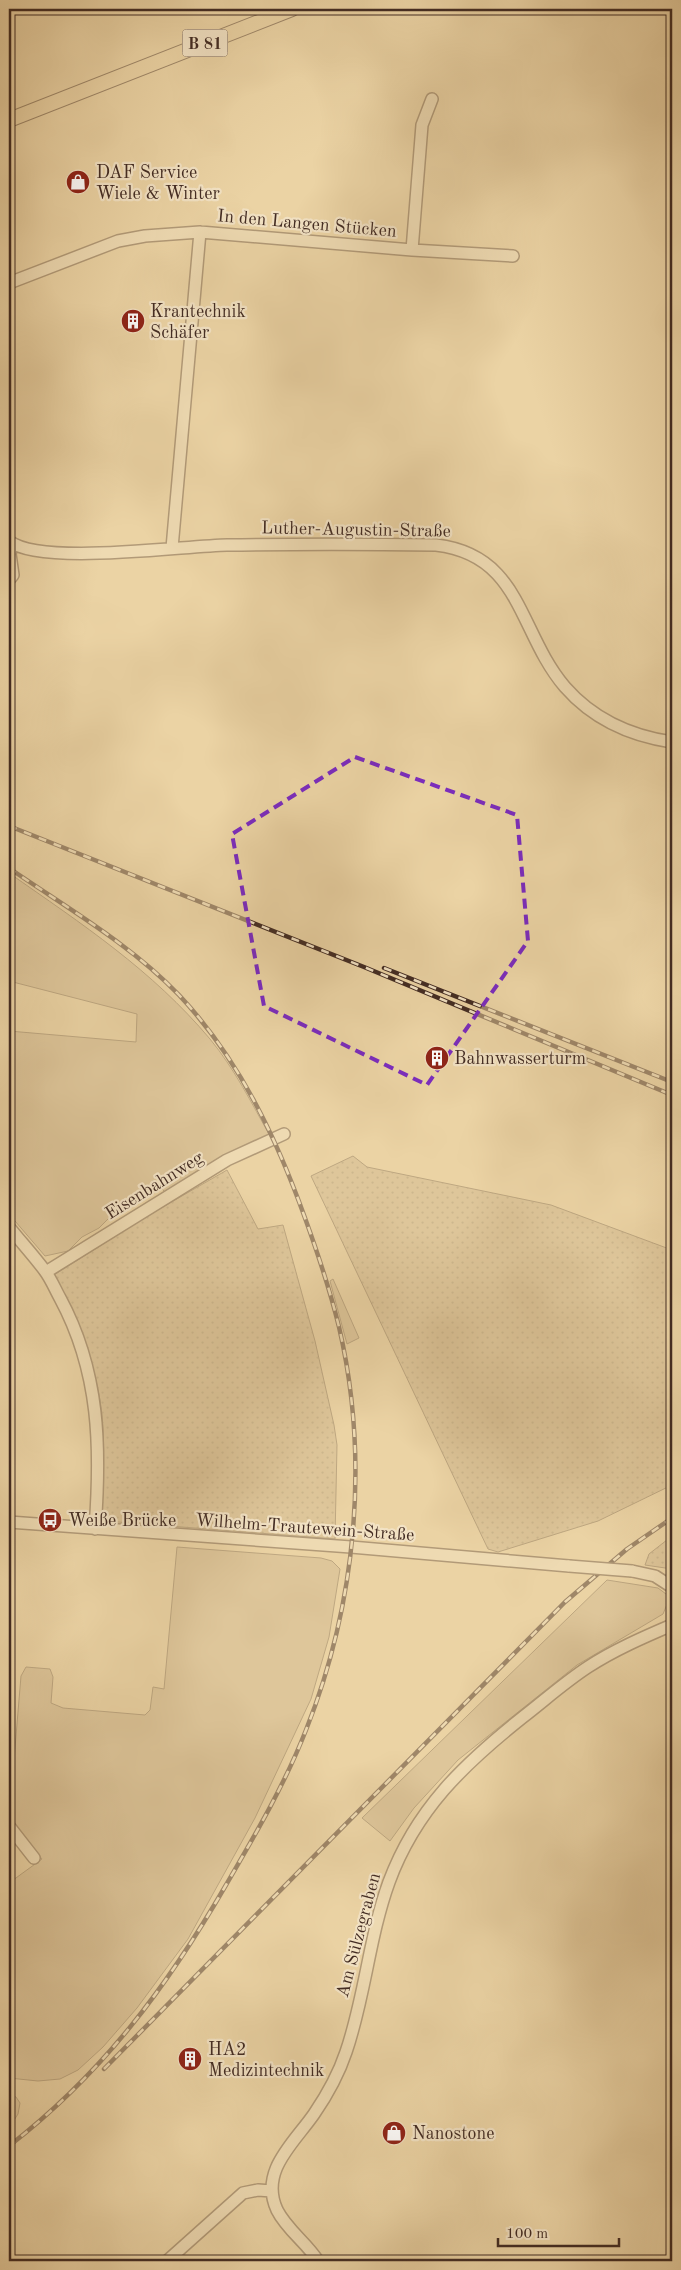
<svg xmlns="http://www.w3.org/2000/svg" width="681" height="2270" viewBox="0 0 681 2270" font-family="'Old Standard TT',serif">
<style>
.grass{fill:#ceb78e;stroke:#887258}
.park{fill:url(#park-dots);stroke:#887258}
.lines{fill:none;stroke-linecap:round;stroke-linejoin:round}
.minor-casing{stroke:#6d5643;stroke-width:14}
.major-casing{stroke:#432c23;stroke-width:16}
.minor{stroke:#f2e2c4;stroke-width:11}
.major{stroke:#ebd3a4;stroke-width:14}
.rail-casing{stroke:#432c23;stroke-width:4.5}
.rail{stroke:#f2e2c4;stroke-width:2.5;stroke-dasharray:8;stroke-linecap:butt}
.minor-bridge-casing{stroke:#6d5643;stroke-width:14;stroke-linecap:butt}
.minor-bridge{stroke:#f2e2c4;stroke-width:11}
.marked{fill:none;stroke:#7b2cbf;stroke-width:4;stroke-dasharray:10 6;stroke-linejoin:round}
.labels{text-anchor:middle;stroke-width:4.5;stroke-linejoin:round;paint-order:stroke}
.shield{fill:#f2e2c4;stroke:#786353;stroke-width:1}
.shield-label{font-size:16px;font-weight:bold;fill:#432c23}
.poi-label{font-size:18px;fill:#432c23;stroke:#f2e2c4;text-anchor:start}
.street-label{font-size:18px;fill:#432c23;stroke:#f2e2c4}
</style>
<defs>
<pattern id="park-dots" width="8" height="8" patternUnits="userSpaceOnUse" patternTransform="scale(1.25)"><rect width="8" height="8" fill="#ceb78e"/><path d="M2 2h.1M6 6h.1" fill="none" stroke="#a99574" stroke-width="1.8" stroke-linecap="round"/></pattern>
</defs>
<rect width="100%" height="100%" fill="#ebd3a4"/>
<filter id="stains"><feTurbulence type="fractalNoise" baseFrequency=".004" numOctaves="4"/><feColorMatrix values="0 0 0 0 .2 0 0 0 0 .09 0 0 0 0 .02 0 0 0 .5 -.17"/></filter>
<radialGradient id="worn" r=".72"><stop offset=".6" stop-color="#630" stop-opacity="0"/><stop offset="1" stop-color="#630" stop-opacity=".3"/></radialGradient>
<path class="grass" d="M9,873C82,924 152,970 210,1039C234,1068 252,1104 270,1136L166,1193L153,1180L148,1189L117,1210L99,1228L82,1237L68,1251L45,1256L9,1214V1031L136,1042L137,1014L9,981Z
M333,1279L359,1338L347,1344L330,1281Z
M177,1547L321,1558L332,1561L340,1569L329,1637L311,1699L255,1818L188,1939L137,2008L103,2047L78,2070L60,2079L38,2081L9,2078V1883L42,1859L9,1820L21,1676L26,1667L50,1669L53,1677L51,1703L63,1708L145,1715L150,1710L153,1687L164,1689Z
M607,1580L658,1588L670,1597L663,1614L577,1665L458,1760L414,1808L390,1841L362,1818Z
M9,2093L16,2097L20,2103L18,2114L9,2128Z"/>
<path class="park" d="M353,1156L367,1167L551,1205L672,1250V1485L598,1521L498,1552L488,1549L311,1176Z
M227,1170L258,1229L283,1225L315,1341L334,1425L337,1445L335,1539L105,1521L102,1514C103,1476 106,1437 100,1400C92,1355 75,1315 54,1275L149,1215Z
M672,1536V1569L645,1565L649,1554Z"/>
<g class="lines">
<g class="minor-casing">
<path id="minor" d="M412,250L422,125L432,99
M9,283L118,241L145,236L200,232L412,250L513,256
M9,541C41,566 181,546 227,545C296,544 366,544 436,545C522,555 518,632 565,687C593,719 631,736 672,742
M172,548L200,232
M9,580L13,575L10,554L12,543
M9,1227C21,1242 34,1256 45,1271C51,1279 55,1289 60,1298C100,1372 101,1448 95,1529
M46,1272L227,1160L284,1134
M9,1522L351,1547L569,1566
M632,1571L655,1576L672,1587
M9,1826L34,1858
M167,2261L243,2193L258,2190L272,2191
M318,2261C307,2243 287,2230 277,2210C259,2171 294,2143 314,2114C327,2095 339,2073 346,2052C365,1997 369,1937 389,1882C416,1809 464,1764 523,1717C545,1700 565,1682 588,1667C614,1650 644,1637 672,1625"/>
</g>
<g class="major-casing">
<path id="major" d="M9,120L292,9"/>
</g>
<use href="#minor" class="minor"/>
<use href="#major" class="major"/>
<g class="rail-casing">
<path id="rail" d="M9,826L364,967L672,1095
M9,868C67,908 130,944 179,995C239,1059 276,1137 305,1218C318,1254 330,1290 339,1327C370,1460 356,1604 306,1730C285,1784 255,1835 226,1885C167,1987 103,2073 9,2146
M384,968L672,1082
M104,2069L565,1602L627,1549L672,1518"/>
</g>
<use href="#rail" class="rail"/>
<g class="minor-bridge-casing">
<path id="minor-bridge" d="M569,1566L632,1571"/>
</g>
<use href="#minor-bridge" class="minor-bridge"/>
</g>
<path d="M0 0H681V2270H0ZM355,757L517,815L528,941L427,1085L264,1006L232,834Z" fill="#ebd3a4" fill-opacity=".55" fill-rule="evenodd"/>
<path class="marked" d="M355,757L517,815L528,941L427,1085L264,1006L232,834Z"/>
<defs>
<g id="shop-disc" transform="scale(1.25)"><circle r="9.5" fill="#8f2418" stroke="#f2e2c4"/><path d="M-5-2.5h2.3a2.7 3.5 0 0 1 5.4 0H5L5.5 6h-11ZM-1.5-2.5h3a1.5 2.3 0 0 0-3 0Z" fill="#fff"/></g>
<g id="building-disc" transform="scale(1.25)"><circle r="9.5" fill="#8f2418" stroke="#f2e2c4"/><path d="M-4-6H4V6H1V3H-1V6H-4ZM-2.5-4.3h1.7v1.8h-1.7ZM.8-4.3h1.7v1.8H.8ZM-2.5-1h1.7V.8h-1.7ZM.8-1h1.7V.8H.8Z" fill="#fff"/></g>
<g id="bus-disc" transform="scale(1.25)"><circle r="9.5" fill="#8f2418" stroke="#f2e2c4"/><path d="M-5-6H5V4H4V6H2V4H-2V6H-4V4H-5ZM-3.5-4V0h7V-4ZM-3.5 1.2v1.5H-2V1.2ZM2 1.2v1.5H3.5V1.2Z" fill="#fff"/></g>
</defs>
<g fill-rule="evenodd">
<use href="#shop-disc" x="78" y="182"/>
<use href="#building-disc" x="133" y="321"/>
<use href="#building-disc" x="437" y="1058"/>
<use href="#bus-disc" x="50" y="1520"/>
<use href="#building-disc" x="190" y="2059"/>
<use href="#shop-disc" x="394" y="2133"/>
</g>
<g class="labels">
<rect class="shield" x="182.5" y="29.5" width="45" height="27" rx="4"/>
<g class="shield-label">
<text x="205" y="49">B 81</text>
</g>
<g class="poi-label">
<text x="96" y="178">DAF Service<tspan x="96" dy="21">Wiele &amp; Winter</tspan></text>
<text x="150" y="317">Krantechnik<tspan x="150" dy="21">Schäfer</tspan></text>
<text x="454" y="1064">Bahnwasserturm</text>
<text x="68" y="1526">Weiße Brücke</text>
<text x="208" y="2055">HA2<tspan x="208" dy="21">Medizintechnik</tspan></text>
<text x="412" y="2139">Nanostone</text>
</g>
<g class="street-label">
<text transform="translate(307 223) rotate(5)" y="6">In den Langen Stücken</text>
<text transform="translate(356 529) rotate(1)" y="6">Luther-Augustin-Straße</text>
<text transform="translate(154 1185) rotate(-32)" y="6">Eisenbahnweg</text>
<text transform="translate(305 1527) rotate(4)" y="6">Wilhelm-Trautewein-Straße</text>
<text transform="translate(358 1935) rotate(-75)" y="6">Am Sülzegraben</text>
</g>
</g>
<rect width="681" height="2270" fill="none" stroke="#ebd3a4" stroke-width="30"/>
<rect x="10" y="10" width="661" height="2250" fill="none" stroke="#432c23" stroke-width="2.5"/>
<rect x="15" y="15" width="651" height="2240" fill="none" stroke="#432c23"/>
<path d="M498 2238v8h121v-8" fill="none" stroke="#432c23" stroke-width="2.5"/>
<text x="506" y="2238" font-size="15" fill="#432c23" stroke="#f2e2c4" stroke-width="4" paint-order="stroke">100 m</text>
<rect width="100%" height="100%" filter="url(#stains)"/>
<rect width="100%" height="100%" fill="url(#worn)"/>
</svg>
